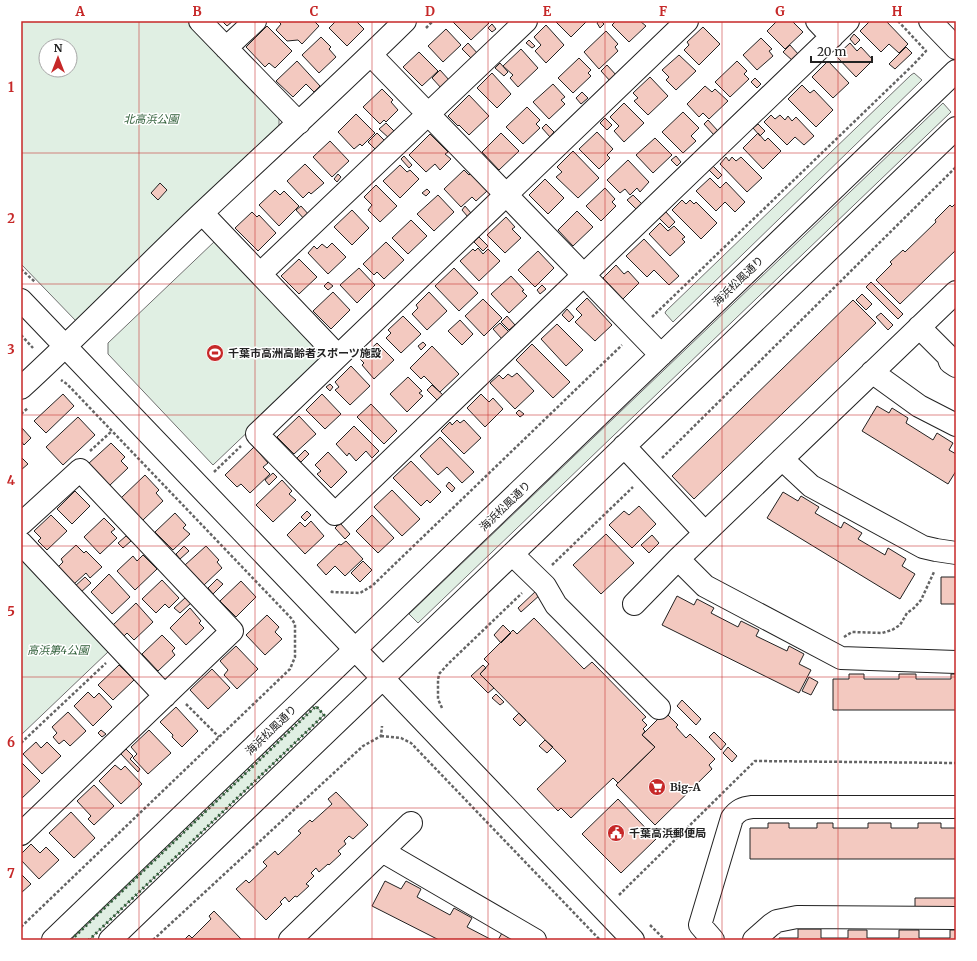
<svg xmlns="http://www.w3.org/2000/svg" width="977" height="961" viewBox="0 0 977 961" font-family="Merriweather,'Noto Sans JP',serif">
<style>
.green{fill:#e0efe3;stroke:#6f6f6f;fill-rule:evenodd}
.building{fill:#f3c9c0;stroke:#222}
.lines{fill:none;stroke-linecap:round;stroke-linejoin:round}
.minor-casing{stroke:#222;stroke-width:24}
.path{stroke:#646464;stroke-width:2.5;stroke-dasharray:3 2;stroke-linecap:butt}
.minor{stroke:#fff;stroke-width:22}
.hedge{stroke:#2f5e38;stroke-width:3;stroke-dasharray:2 3;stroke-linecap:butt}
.grid{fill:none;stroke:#c62828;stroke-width:1;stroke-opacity:0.55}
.labels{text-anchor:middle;stroke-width:3;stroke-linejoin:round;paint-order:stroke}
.park-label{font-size:11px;font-style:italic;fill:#2f5e38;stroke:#fff}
.street-label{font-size:11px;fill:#222;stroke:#fff}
.poi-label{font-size:11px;font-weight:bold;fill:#222;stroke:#fff;text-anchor:start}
.neatline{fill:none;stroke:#c62828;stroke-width:1.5}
.grid-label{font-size:13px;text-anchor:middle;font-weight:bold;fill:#c62828}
</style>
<rect width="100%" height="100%" fill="#fff"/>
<path class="green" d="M21,21H188L279,116V126L76,321L21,264ZM46,46H70V70H46Z
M914,73L922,80L673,322L665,313L666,311L911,75Z
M943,103L951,112L418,623L409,614Z
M215,241L322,352V361L213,465L108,354V343Z
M21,559L109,651L21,735Z
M316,706L324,715L89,940H71Z"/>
<path class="building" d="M222,21H233L227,26Z
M278,21H314L319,26L302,44L298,40L287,41L276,30L281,24Z
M336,21H356L364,29L347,46L329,28Z
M454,21H487L489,23L471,40L453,22Z
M557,21H587L571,37L556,22Z
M599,21H601L604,24L600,28L597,23Z
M616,21H640L646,26L629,42L612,25Z
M777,21H792L803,32L785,49L767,31Z
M870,21H886L908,44L899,53L889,44L881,52L860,31Z
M492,24L496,29L492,32L488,28Z
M546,25L564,45L546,63L535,51L541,45L534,37Z
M267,26L292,51L275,68L269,63L265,67L246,47Z
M703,27L720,44L699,65L684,50L689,45L687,42Z
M446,29L461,45L443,62L428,46Z
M606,31L618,44L615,47L618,51L599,69L584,52Z
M854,34L860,40L855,45L850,39Z
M321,37L331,47L329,49L336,57L319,73L302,55Z
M761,38L772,49L769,51L773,56L757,70L743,55Z
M529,40L535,46L532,48L526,43Z
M468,43L479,55L473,60L462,49Z
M850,43L857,51L861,47L873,60L856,77L836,56Z
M790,45L799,55L793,61L783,52Z
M906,47L912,53L895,69L889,64Z
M521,49L538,68L518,87L510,78L513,75L503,66Z
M419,52L438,71L422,86L403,67Z
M679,55L696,71L676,90L666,80L669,77L662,70Z
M579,58L591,70L588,73L591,76L573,93L558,78Z
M297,61L320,86L314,92L306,84L293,97L276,81Z
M737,61L747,71L744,74L749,79L730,97L715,82Z
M828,61L849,83L833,98L812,77Z
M500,63L508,72L504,76L495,68Z
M607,65L617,76L611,82L601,71Z
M440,70L450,81L442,89L432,78Z
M492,73L511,94L497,108L477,88Z
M650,77L668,96L648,115L634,101L638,98L633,93Z
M755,78L761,84L757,88L751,82Z
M553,84L565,97L561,100L565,104L549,119L533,102Z
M802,85L810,93L814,90L833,110L816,127L788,99Z
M705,86L712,92L715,89L728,101L709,119L703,113L699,117L687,104Z
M382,89L393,100L391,102L398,110L386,122L384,120L380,124L363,107Z
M582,92L588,98L581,104L576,98Z
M469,95L489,116L469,135L459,125L458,126L448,116Z
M624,103L644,123L624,142L614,131L619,126L610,117Z
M527,107L540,120L536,124L540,128L523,144L506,127Z
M683,112L699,128L691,136L696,141L683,153L662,132Z
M356,114L375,133L362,146L360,144L354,149L338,132Z
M771,115L775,119L780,115L785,120L788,116L792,121L796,117L814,136L804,145L795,137L787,145L764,122Z
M605,118L612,125L607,130L600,123Z
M708,120L718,131L714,135L704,124Z
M386,123L396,133L390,139L379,129Z
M546,124L554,132L550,137L542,128Z
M758,124L765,131L760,136L753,128Z
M597,132L613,149L607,155L610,158L599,169L579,149Z
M377,133L386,142L377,151L368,142Z
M501,133L519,151L499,170L482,152Z
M758,133L765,141L768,138L781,151L763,169L743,148Z
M430,134L448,152L445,154L451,159L440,170L435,164L426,172L409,155Z
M655,138L672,155L653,173L636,155Z
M330,141L349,161L332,177L313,157Z
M573,151L599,178L578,198L556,177L562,172L557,167Z
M404,156L412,165L409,168L401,159Z
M676,156L681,162L677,166L671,160Z
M726,157L729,161L732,157L736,161L741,157L762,178L747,192L720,164Z
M628,160L649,182L640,192L637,188L630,195L625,189L620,193L607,180Z
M305,164L324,183L311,194L309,192L303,198L287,181Z
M400,165L407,172L410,170L419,179L400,198L383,181Z
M713,166L722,175L718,179L709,170Z
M464,170L469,175L471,173L487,191L476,201L472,197L461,207L444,189Z
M338,174L341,177L337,182L334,179Z
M710,178L720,188L726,182L745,202L735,212L725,202L716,211L696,191Z
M545,179L564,198L548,214L529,195Z
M160,183L167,190L158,200L151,193Z
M376,185L397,206L380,222L368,210L372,205L364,197Z
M605,188L615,199L612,202L616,206L601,221L586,206Z
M427,189L430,192L426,196L422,193Z
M275,190L280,195L284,191L299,206L279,226L259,205Z
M438,195L454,212L434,231L417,214Z
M633,195L642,204L637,210L627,200Z
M682,200L686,204L690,200L694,204L696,202L717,223L701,239L672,210Z
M956,203V250L900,304L876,280L892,264L890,262L903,250L905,252L936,222L935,220L950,205L952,207Z
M301,206L310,216L305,220L296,210Z
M465,206L471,213L468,217L462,210Z
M352,210L369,228L352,245L334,227Z
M577,211L593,227L573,246L558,230Z
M252,212L257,217L259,215L276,233L258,251L235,228Z
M666,212L675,222L669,228L659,218Z
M506,217L515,227L512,229L521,238L505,253L487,235Z
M411,220L427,236L408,254L392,238Z
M660,223L668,231L674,226L685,237L682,239L685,242L670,256L649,234Z
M479,237L488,246L483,251L474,242Z
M644,239L679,276L669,285L654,270L647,277L626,256Z
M386,242L404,260L384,279L377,272L374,275L363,264Z
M332,243L346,257L328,274L308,253L314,246L317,249L322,244L327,248Z
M478,248L483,254L488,249L500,261L479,281L460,261L473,249L475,251Z
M538,251L554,268L535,287L518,270Z
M299,259L317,277L299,294L281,276Z
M616,265L624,274L628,271L639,283L623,299L603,278Z
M359,268L375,285L357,303L340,285Z
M454,268L478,293L459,311L435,286Z
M511,276L524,290L522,291L527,296L509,313L491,294Z
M328,282L333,286L328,290L324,286Z
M871,282L903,314L898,319L866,287Z
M542,285L546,289L540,294L537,290Z
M333,292L350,310L331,329L313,311Z
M429,292L447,311L427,330L412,314L418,308L416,305Z
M862,294L872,304L866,310L856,300Z
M587,298L612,325L595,341L575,322L582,315L576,309Z
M483,299L502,318L484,336L465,316Z
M853,300L876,323L694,499L672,476Z
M567,309L574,317L569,322L562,315Z
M881,313L893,325L888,330L876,317Z
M403,316L421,334L401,353L386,338L391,333L388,330Z
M507,316L515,325L509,330L501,322Z
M460,320L473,334L462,345L448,331Z
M500,323L509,332L502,339L493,329Z
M557,324L583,350L566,366L541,339Z
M423,342L426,345L421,350L418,346Z
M377,343L394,360L374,379L362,365L364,363L360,359Z
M532,344L570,382L553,398L516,360Z
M432,346L459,374L440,392L424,376L421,379L410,368Z
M351,366L370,386L350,405L335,390L339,387L335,382Z
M517,373L534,391L515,409L490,383L499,375L503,379L508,374L512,377Z
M408,377L422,391L419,393L423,396L407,412L390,394Z
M330,384L333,387L330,391L326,387Z
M432,385L443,395L437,400L427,390Z
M63,394L74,406L46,433L34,421Z
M322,394L341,414L325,429L306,410Z
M481,394L489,402L493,398L503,409L485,427L467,408Z
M371,404L397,431L384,444L357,417Z
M877,406L889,413L892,408L908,418L906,423L933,440L937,433L953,443L949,450L956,454V471L948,484L862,431Z
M519,410L524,414L520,417L516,413Z
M299,416L316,434L294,454L277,437Z
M78,417L95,435L63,465L46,447Z
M457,420L460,423L464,420L481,438L464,454L441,431L450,422L452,425Z
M354,426L379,451L372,458L366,451L356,461L349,453L347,456L336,444Z
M22,428L31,438L24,445L21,441Z
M440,437L474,472L462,483L447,467L438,475L420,456Z
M111,443L125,457L121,461L128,468L109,486L88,464Z
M254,447L268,463L263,467L270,474L250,493L241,484L237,487L225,475Z
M305,450L309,454L301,462L297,458Z
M328,452L347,472L331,488L317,474L321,471L315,465Z
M21,457L28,464L21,470Z
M411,461L441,492L430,503L427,500L421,506L393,478Z
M273,473L277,477L269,485L265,480Z
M145,475L159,490L156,493L163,501L143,520L121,498Z
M282,480L292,491L289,494L296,500L273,522L256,505Z
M449,482L455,488L452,492L446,486Z
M392,490L420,519L402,536L374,507Z
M75,491L90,506L72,524L57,509Z
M783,492L798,501L801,496L819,507L815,513L841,528L844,522L862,533L858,539L885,555L888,548L906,559L902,566L915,574L900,599L767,518Z
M639,506L656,524L632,548L609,525L624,511L629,515Z
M307,511L311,515L305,521L301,517Z
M175,513L186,525L183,528L190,534L173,550L155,532Z
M51,515L67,531L47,550L38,541L41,538L34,531Z
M372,515L394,538L378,553L356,531Z
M104,518L115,529L111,532L117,538L100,554L84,537Z
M311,521L324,536L305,554L287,535L300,522L305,527Z
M340,523L350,534L345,539L335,528Z
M606,534L634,563L601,594L573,565Z
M652,535L659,543L649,553L641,545Z
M126,536L131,541L123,548L118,543Z
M346,541L363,559L345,576L335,566L326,575L317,565L339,544L341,545Z
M76,545L84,553L86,551L102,567L90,578L86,573L74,584L58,567L63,562L61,559Z
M184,546L189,551L180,559L176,554Z
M206,546L219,560L217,562L222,568L204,585L185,565Z
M143,555L157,569L135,590L117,571L133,556L137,561Z
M363,561L372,570L360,582L351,573Z
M109,574L130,597L112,614L91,592Z
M85,577L91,583L80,593L74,587Z
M941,577H956V604H941Z
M217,579L223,584L213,594L208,588Z
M162,580L179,598L169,608L165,604L156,613L142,599Z
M241,581L256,597L236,617L220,601Z
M537,590L541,594L521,612L518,608Z
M677,596L694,605L697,599L714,608L711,613L738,627L741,621L759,630L756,636L787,651L789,646L804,654L799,664L811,670L799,693L662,625Z
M186,597L191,603L180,613L174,608Z
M136,603L153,622L134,640L127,633L124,636L113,625Z
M190,608L201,621L199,623L204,628L186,645L170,628Z
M267,615L279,627L275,632L282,639L265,655L246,635Z
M534,618L584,669L592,662L646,717L642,720L647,725L643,729L645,731L642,735L655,747L618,783L613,778L571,818L561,808L558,811L537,789L566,761L480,674L489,664L484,659L513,630L517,634Z
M503,625L511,633L501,643L494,635Z
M162,635L175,648L172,651L175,655L158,671L142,654Z
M236,646L258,669L237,689L224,675L228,670L220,661Z
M119,665L134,680L113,700L98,685Z
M483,665L486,668L480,674L494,688L488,693L471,676Z
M212,669L230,688L208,709L190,690Z
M849,674H864V679H899V674H916V679H951V674H956V710H833V679H849Z
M809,677L818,682L811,695L802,691Z
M88,692L94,698L99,693L112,707L93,726L74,706Z
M496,694L504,702L500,705L492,698Z
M682,700L701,719L696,725L677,706Z
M176,707L198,731L182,747L172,737L173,735L160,722Z
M68,712L86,731L70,746L64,740L59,744L53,737L57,733L52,727Z
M665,712L678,725L676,727L686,738L690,734L715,759L709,765L712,769L655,825L616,785L655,747L642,735Z
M519,713L526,720L520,726L513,719Z
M101,730L106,734L102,737L98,733Z
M149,730L171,753L148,774L133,758L137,754L131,747Z
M714,732L726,744L721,750L709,737Z
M545,740L553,747L547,753L539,746Z
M36,742L41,748L47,742L61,756L42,774L23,754Z
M728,747L737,756L732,762L723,753Z
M126,749L133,756L130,759L140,769L138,772L121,754Z
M21,762L40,781L21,799Z
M115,765L121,770L125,766L142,784L121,804L99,781Z
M94,785L114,806L94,825L88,819L91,816L77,801Z
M336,792L368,825L353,839L349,836L344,841L346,844L338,851L341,854L329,865L328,864L319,872L316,868L311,873L314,876L306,884L309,886L297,897L295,896L289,902L285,897L280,902L282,904L266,920L236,889L246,880L249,883L267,866L263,862L275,851L278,855L301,833L298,831L310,820L312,822L332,804L328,799Z
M618,799L656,839L621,873L582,834Z
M71,812L95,838L74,858L49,833Z
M768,823H789V828H817V823H833V828H868V823H891V828H918V823H941V828H956V859H750V828H768Z
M31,844L40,853L46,847L59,860L39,879L21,860V854Z
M21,874L31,884L21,893Z
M385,881L401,889L406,881L421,889L417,897L450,915L454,908L472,918L467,927L492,940H439L372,906Z
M915,898H956V908H915Z
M214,911L242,940H184L189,935L192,938L211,919L209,916Z
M798,929H821V938H848V930H867V938H899V930H919V938H950V930H956V940H779V938H798Z
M502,933L516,940H498Z"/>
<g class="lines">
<g class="minor-casing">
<path id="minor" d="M200,21L299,123
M687,21L257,434L335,514L848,21
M817,21L832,37
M930,21L956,48
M226,48L255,21
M371,55L661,355
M202,213L338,356
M260,274L526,21
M21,300L633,940
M919,327L948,356L950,362L956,366
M872,372L919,406L956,425
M21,388C83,331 141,271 202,213C270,149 339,86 405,21
M624,446L705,533
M782,459L811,486L923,547L936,550L956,553
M21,524L80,470L232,631L21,834
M21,543L165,696
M512,554L545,586L556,605L659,708
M678,559L705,586L841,658L956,662
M634,604L678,559L956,292
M382,851L535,940
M53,940L956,71
M110,940L956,128
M290,940L411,823
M713,940L700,925L732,818C738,810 743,808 752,807H956
M754,940L771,925L777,921L797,917L956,918"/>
</g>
<path class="path" d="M426,28L433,21
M21,269L35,282
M652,317L914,64L926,51L898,21
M21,335L33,348
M21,414L28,408
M90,451L112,431
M662,458L956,167
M214,472L241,446
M552,565L633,487
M331,591L332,592L360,593L372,586L622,345
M844,637L852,632L882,633L892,630L900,625L907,613L914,608L921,600L934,572
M186,704L219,737
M442,708L438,699V680L439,674L448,664L522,593
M381,736L401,738L411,743L600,940
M21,743L106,663
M619,895L755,761L956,763
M650,925L665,940
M21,927L290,669L295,657V624L291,618L67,384L61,380
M153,940L363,746L381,736L382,726"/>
<use href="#minor" class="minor"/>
<path class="hedge" d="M71,940L316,706L324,715L89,940"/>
</g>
<path class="grid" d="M139,21V940M255,21V940M372,21V940M488,21V940M605,21V940M722,21V940M838,21V940M21,153H956M21,284H956M21,415H956M21,546H956M21,677H956M21,808H956"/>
<defs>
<g id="stadium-disc" transform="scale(0.9)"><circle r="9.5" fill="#c62828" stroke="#fff"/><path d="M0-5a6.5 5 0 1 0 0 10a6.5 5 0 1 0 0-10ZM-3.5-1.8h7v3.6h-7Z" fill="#fff"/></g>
<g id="supermarket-disc" transform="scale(0.9)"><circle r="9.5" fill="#c62828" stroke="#fff"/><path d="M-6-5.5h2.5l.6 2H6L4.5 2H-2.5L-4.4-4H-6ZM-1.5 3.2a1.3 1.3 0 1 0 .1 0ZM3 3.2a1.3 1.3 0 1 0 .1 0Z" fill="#fff"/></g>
<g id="civic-disc" transform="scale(0.9)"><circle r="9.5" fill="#c62828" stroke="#fff"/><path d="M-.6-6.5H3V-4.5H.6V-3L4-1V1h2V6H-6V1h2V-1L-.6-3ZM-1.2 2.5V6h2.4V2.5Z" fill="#fff"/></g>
</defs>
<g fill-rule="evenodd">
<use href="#stadium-disc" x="215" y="353"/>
<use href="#supermarket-disc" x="657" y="787"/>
<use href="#civic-disc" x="616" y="833"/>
</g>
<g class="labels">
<g class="park-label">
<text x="151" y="123">北高浜公園</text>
<text x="58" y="654">高浜第4公園</text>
</g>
<g class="street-label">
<text transform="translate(738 281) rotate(-44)" y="4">海浜松風通り</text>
<text transform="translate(505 506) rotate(-44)" y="4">海浜松風通り</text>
<text transform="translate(271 730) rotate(-44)" y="4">海浜松風通り</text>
</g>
<g class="poi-label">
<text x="228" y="357">千葉市高洲高齢者スポーツ施設</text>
<text x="670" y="791">Big-A</text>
<text x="629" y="837">千葉高浜郵便局</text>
</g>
</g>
<rect width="977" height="961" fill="none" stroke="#ffffff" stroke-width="44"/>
<g transform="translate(58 58)"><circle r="19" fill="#ffffff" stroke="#a7a7a7"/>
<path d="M0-3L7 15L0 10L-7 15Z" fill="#c62828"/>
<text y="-6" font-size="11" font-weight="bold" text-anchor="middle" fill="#222222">N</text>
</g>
<path d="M811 56v6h61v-6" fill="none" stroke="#222222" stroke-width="2"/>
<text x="817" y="56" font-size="12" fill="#222222" stroke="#ffffff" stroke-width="3" paint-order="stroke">20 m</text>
<rect x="22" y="22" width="933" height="917" class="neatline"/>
<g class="grid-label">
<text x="80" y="16">A</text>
<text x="197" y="16">B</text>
<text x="314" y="16">C</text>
<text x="430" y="16">D</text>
<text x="547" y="16">E</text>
<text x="663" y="16">F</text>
<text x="780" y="16">G</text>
<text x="897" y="16">H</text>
<text x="11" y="92">1</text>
<text x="11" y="223">2</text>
<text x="11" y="354">3</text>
<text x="11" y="485">4</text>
<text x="11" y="616">5</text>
<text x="11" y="747">6</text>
<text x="11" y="878">7</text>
</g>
</svg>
